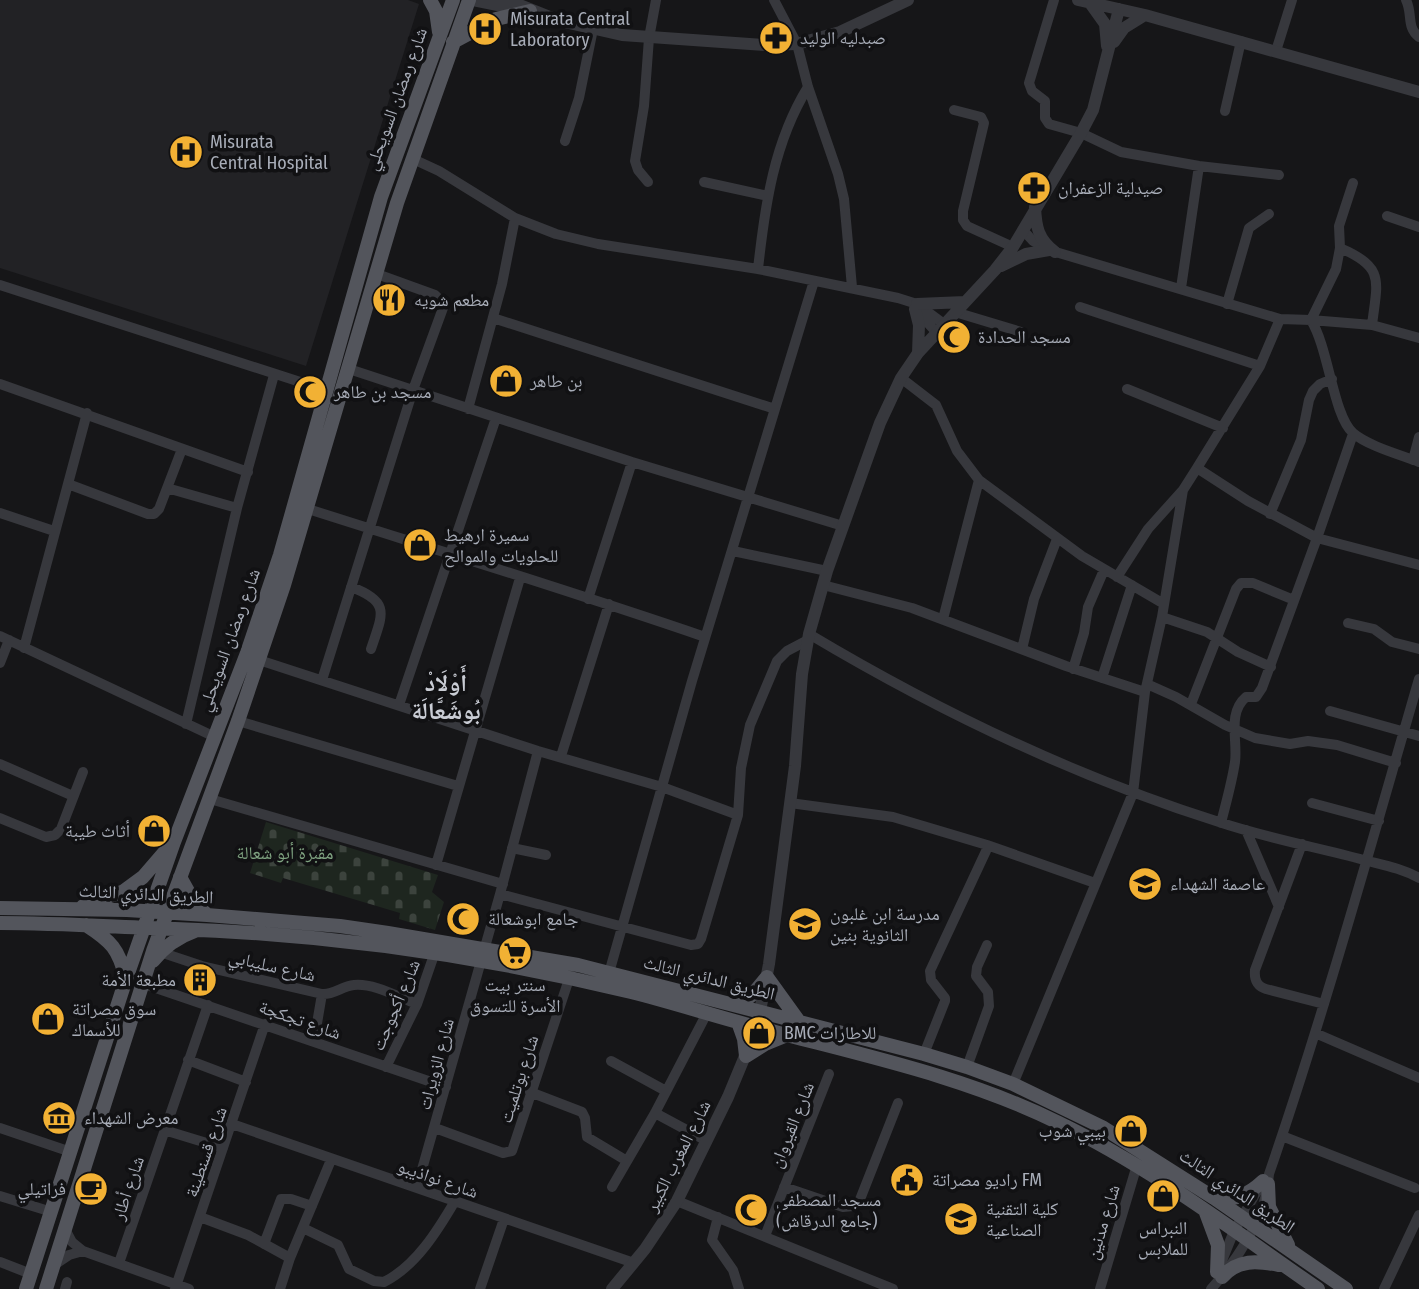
<svg xmlns="http://www.w3.org/2000/svg" width="1419" height="1289" viewBox="0 0 1419 1289" font-family="'Fira Sans Condensed','Noto Naskh Arabic',sans-serif">
<style>
.built{fill:#222225}
.cemetery{fill:url(#cemetery-stones)}
.lines{fill:none;stroke-linecap:round;stroke-linejoin:round}
.minor{stroke:#37383d;stroke-width:10}
.tertiary{stroke:#37383d;stroke-width:12}
.primary{stroke:#53555c;stroke-width:14}
.labels{text-anchor:middle;stroke-width:7;stroke-linejoin:round;paint-order:stroke}
.poi-label{font-size:18px;fill:#a8adb8;stroke:#111113;text-anchor:start}
.street-label{font-size:18px;fill:#a8adb8;stroke:#111113}
.park-label{font-size:18px;fill:#7fa381;stroke:#111113}
.district-label{font-size:24px;font-weight:bold;fill:#c9ccd4;stroke:#111113}
</style>
<defs>
<pattern id="cemetery-stones" width="16" height="16" patternUnits="userSpaceOnUse" patternTransform="scale(1.75)"><rect width="16" height="16" fill="#1e261f"/><path d="M2 7V4a2 2 0 0 1 4 0v3zM10 15v-3a2 2 0 0 1 4 0v3z" fill="#3c433d"/></pattern>
</defs>
<rect width="100%" height="100%" fill="#161618"/>
<path class="built" d="M0,0H408L419,4L306,366L0,268Z"/>
<path class="cemetery" d="M266,822L438,875L432,892L444,902L435,930L399,919L400,913L283,878L281,883L250,873Z"/>
<g class="lines">
<path class="minor" d="M774,0L797,44L808,87L838,174L844,199L852,287
M1054,0L1029,83L1032,91L1045,101V118L1049,124L1081,133L1121,152L1199,166L1279,175
M1406,0C1413,14 1406,27 1419,37
M1276,51L1292,0
M954,110L981,117L984,123L963,211V220L967,226L1013,247
M1225,111L1241,41
M565,141L579,98L593,29
M413,159L439,171L515,218L556,234L598,244L758,269L898,298L917,304L944,324
M648,182L638,170L635,161L644,106L649,38L656,0
M704,182L768,196
M1353,183L1339,226L1340,248L1336,269L1311,320L1372,325L1419,338
M1387,216L1419,227
M1023,230L1033,241L1049,250L1280,319L1311,320C1329,349 1333,415 1353,433C1368,446 1401,455 1419,462
M1340,248C1386,267 1377,282 1372,325
M758,269C765,205 774,142 808,87
M0,285L325,390
M1181,288L1199,166
M1227,304L1249,228L1269,214
M1080,307L1260,366
M915,309L936,332
M955,312L1021,332
M493,318L775,409
M349,369L632,462L843,526
M901,378L936,405L957,451L979,480L1082,556L1164,604
M0,384L248,472
M1127,389L1223,428
M468,409L502,284L515,218
M1353,434L1317,538L1419,565
M1413,460L1419,437
M68,484L148,514H154L159,509L182,449
M167,488L237,508
M308,509C440,551 574,592 705,637
M0,513L54,531
M1270,514L1301,440L1309,400L1313,391L1320,384L1332,379
M733,551L827,571
M1117,577L1148,529L1182,491
M823,585L912,608L1066,666L1145,692
M351,587C392,602 382,615 371,649
M588,599L632,462
M1162,617L1207,632L1238,652L1271,667
M943,619L979,480
M1348,623L1374,629L1392,642L1419,649
M809,634C938,711 1076,777 1219,822C1266,838 1316,847 1364,860C1383,865 1401,868 1419,878
M0,636L215,737
M24,648L87,413
M1022,649L1034,599L1057,539
M259,660L538,751L662,787L738,815
M0,663L9,640
M1073,669L1084,633L1088,607L1104,570
M1102,678L1132,585
M322,680L413,390L443,308L441,301L435,295L377,274
M1147,684L1176,697L1225,725L1255,738L1290,744L1308,741L1337,745L1396,763
M1191,704L1236,589L1241,583H1253L1294,600
M399,705L496,418
M1330,711L1419,736
M238,721L458,786
M186,724L237,508L274,375
M561,756L609,604
M0,764L73,796
M210,799L503,884
M790,803L893,817L987,845L1095,883
M1312,803L1379,821
M0,818L46,837L55,835L61,829L83,772
M1221,823C1226,803 1232,782 1235,762C1238,741 1227,713 1246,697H1256L1262,688L1317,538L1248,501L1197,468L1260,366L1280,319
M1246,830L1279,907
M1302,844L1255,970C1254,980 1257,986 1266,989L1324,1004
M512,848L546,855
M436,865L520,578
M500,894L691,945L698,944L701,939L738,815L741,768L750,725L777,661L787,651L808,640
M160,952L202,966L322,994C334,995 342,986 354,985C374,983 398,997 417,1004
M609,973L692,681L814,281
M144,984L446,1087
M1315,1033L1419,1078
M314,1041L322,994
M924,1054L945,1001V998L931,980L930,971L986,851
M188,1060L246,1082
M611,1061L666,1091
M386,1067L417,1004L434,955
M967,1067L989,1006L988,992L976,976L977,967L987,945
M1013,1084L1133,793L1145,692L1162,617L1183,490L1197,468
M530,1092L582,1112L585,1118L587,1137L627,1161
M655,1113L707,1141
M232,1124L634,1263
M0,1128L71,1152
M435,1128L503,1153L512,1151L569,979
M164,1130L223,1148
M1282,1136L1415,1188
M417,1187L500,894L538,751
M612,1187L655,1113L707,1013
M784,1187L843,1207L853,1206L859,1202L898,1103
M0,1196L52,1212
M677,1201L893,1289
M200,1217L248,1235L290,1258
M718,1217L712,1240L733,1270L739,1289
M303,1228L338,1245L349,1269L374,1281L384,1282C416,1266 438,1230 455,1201
M65,1229L72,1242L83,1251L189,1289
M765,1236L829,1074
M264,1244L281,1199H291L312,1206
M0,1262L31,1274
M119,1263L208,1005
M1221,1263L1234,1231L1260,1186
M54,1265L69,1255L83,1251
M65,1289L67,1282
M175,1289L265,1024
M280,1289L290,1258L331,1160
M480,1289L504,1219
M1100,1289L1137,1165
M1211,1289C1238,1259 1267,1216 1269,1174C1325,1011 1371,844 1419,679
M1384,1289L1419,1215"/>
<path class="tertiary" d="M473,0L517,9
M507,0L560,21L622,35L765,45L797,44L840,32L908,0
M1078,0L1145,15L1419,92
M1090,3L1105,24L1107,46
M1114,42L1124,28L1145,15
M1035,207C1036,227 1038,239 1055,252
M1001,266L1026,254L1049,250
M917,304L965,302
M915,309L919,325L918,353
M612,1289L645,1249L677,1201L728,1097L757,1027L769,964L795,766L802,674L809,634L827,571L880,423L901,378L918,353L995,270L1013,247L1081,133L1093,110L1119,9"/>
<path class="primary" d="M430,0L436,11L439,32
M453,42L496,19L530,11
M180,877L194,902L207,915
M83,906L124,891L143,877L168,848
M0,908L127,910L207,915L340,926L388,933L578,965L924,1054L967,1067L1013,1084L1102,1127L1214,1198L1346,1289
M0,923C58,923 116,927 175,929C328,934 483,956 631,992C675,1003 717,1017 760,1028C861,1055 964,1076 1059,1123C1152,1168 1234,1231 1318,1289
M86,925C111,941 119,949 126,979
M153,961C164,947 178,937 195,931
M738,1005L753,994L767,977L798,1020
M738,1022L744,1039L746,1056
M746,1056L765,1044L787,1035
M1268,1184L1269,1207L1288,1245
M1214,1198C1234,1201 1248,1195 1263,1181
M1205,1210L1218,1245L1217,1272
M1222,1277C1238,1259 1257,1261 1279,1265
M26,1289L126,979L174,842L247,653L280,555L381,197L453,0
M46,1289L153,951L238,721L284,585L397,203L469,0"/>
</g>
<defs>
<g id="hospital-disc" transform="scale(1.75)"><circle r="9.5" fill="#f2b134" stroke="#111113"/><path d="M-5-5h3v3.5h4V-5h3V5h-3V1.5h-4V5h-3Z" fill="#111"/></g>
<g id="pharmacy-disc" transform="scale(1.75)"><circle r="9.5" fill="#f2b134" stroke="#111113"/><path d="M-2-6h4v4h4v4h-4v4h-4v-4h-4v-4h4Z" fill="#111"/></g>
<g id="restaurant-disc" transform="scale(1.75)"><circle r="9.5" fill="#f2b134" stroke="#111113"/><path d="M-5-6h1v4h1v-4h1v4h1v-4h1v5L-1.5 .5V6h-2V.5L-5-1ZM5-6V6H3V1.5H1.5Q1.5-4 5-6Z" fill="#111"/></g>
<g id="mosque-disc" transform="scale(1.75)"><circle r="9.5" fill="#f2b134" stroke="#111113"/><path d="M3.5-4.9A6 6 0 1 0 3.5 4.9A5 5 0 1 1 3.5-4.9Z" fill="#111"/></g>
<g id="shop-disc" transform="scale(1.75)"><circle r="9.5" fill="#f2b134" stroke="#111113"/><path d="M-5-2.5h2.3a2.7 3.5 0 0 1 5.4 0H5L5.5 6h-11ZM-1.5-2.5h3a1.5 2.3 0 0 0-3 0Z" fill="#111"/></g>
<g id="school-disc" transform="scale(1.75)"><circle r="9.5" fill="#f2b134" stroke="#111113"/><path d="M0-5L7-2L0 1L-7-2ZM-4 1L0 2.5L4 1V4Q0 6-4 4Z" fill="#111"/></g>
<g id="supermarket-disc" transform="scale(1.75)"><circle r="9.5" fill="#f2b134" stroke="#111113"/><path d="M-6-5.5h2.5l.6 2H6L4.5 2H-2.5L-4.4-4H-6ZM-1.5 3.2a1.3 1.3 0 1 0 .1 0ZM3 3.2a1.3 1.3 0 1 0 .1 0Z" fill="#111"/></g>
<g id="building-disc" transform="scale(1.75)"><circle r="9.5" fill="#f2b134" stroke="#111113"/><path d="M-4-6H4V6H1V3H-1V6H-4ZM-2.5-4.3h1.7v1.8h-1.7ZM.8-4.3h1.7v1.8H.8ZM-2.5-1h1.7V.8h-1.7ZM.8-1h1.7V.8H.8Z" fill="#111"/></g>
<g id="museum-disc" transform="scale(1.75)"><circle r="9.5" fill="#f2b134" stroke="#111113"/><path d="M0-6L6-3V-2H-6V-3ZM-5-1h2V3h-2ZM-1-1h2V3h-2ZM3-1h2V3H3ZM-6 4H6V6H-6Z" fill="#111"/></g>
<g id="civic-disc" transform="scale(1.75)"><circle r="9.5" fill="#f2b134" stroke="#111113"/><path d="M-.6-6.5H3V-4.5H.6V-3L4-1V1h2V6H-6V1h2V-1L-.6-3ZM-1.2 2.5V6h2.4V2.5Z" fill="#111"/></g>
<g id="cafe-disc" transform="scale(1.75)"><circle r="9.5" fill="#f2b134" stroke="#111113"/><path d="M-5.5-4.5H6V0H3Q3 3.5 0 3.5H-2.5Q-5.5 3.5-5.5 0ZM3-3.2v2h1.7v-2ZM-6 4.5H4V6H-6Z" fill="#111"/></g>
<g id="university-disc" transform="scale(1.75)"><circle r="9.5" fill="#f2b134" stroke="#111113"/><path d="M0-5L7-2L0 1L-7-2ZM-4 1L0 2.5L4 1V4Q0 6-4 4Z" fill="#111"/></g>
</defs>
<g fill-rule="evenodd">
<use href="#hospital-disc" x="485" y="29"/>
<use href="#pharmacy-disc" x="776" y="38"/>
<use href="#hospital-disc" x="186" y="152"/>
<use href="#pharmacy-disc" x="1034" y="188"/>
<use href="#restaurant-disc" x="389" y="300"/>
<use href="#mosque-disc" x="954" y="337"/>
<use href="#shop-disc" x="506" y="381"/>
<use href="#mosque-disc" x="310" y="392"/>
<use href="#shop-disc" x="420" y="545"/>
<use href="#shop-disc" x="154" y="831"/>
<use href="#school-disc" x="1145" y="884"/>
<use href="#mosque-disc" x="463" y="919"/>
<use href="#school-disc" x="805" y="924"/>
<use href="#supermarket-disc" x="515" y="953"/>
<use href="#building-disc" x="200" y="980"/>
<use href="#shop-disc" x="48" y="1019"/>
<use href="#shop-disc" x="759" y="1033"/>
<use href="#museum-disc" x="59" y="1118"/>
<use href="#shop-disc" x="1131" y="1131"/>
<use href="#civic-disc" x="907" y="1180"/>
<use href="#cafe-disc" x="91" y="1189"/>
<use href="#shop-disc" x="1163" y="1196"/>
<use href="#mosque-disc" x="751" y="1210"/>
<use href="#university-disc" x="961" y="1219"/>
</g>
<g class="labels">
<g class="poi-label">
<text x="510" y="25">Misurata Central<tspan x="510" dy="21">Laboratory</tspan></text>
<text x="800" y="44">صبدليه الوليد</text>
<text x="210" y="148">Misurata<tspan x="210" dy="21">Central Hospital</tspan></text>
<text x="1058" y="194">صيدلية الزعفران</text>
<text x="414" y="306">مطعم شويه</text>
<text x="978" y="343">مسجد الحدادة</text>
<text x="530" y="387">بن طاهر</text>
<text x="334" y="398">مسجد بن طاهر</text>
<text x="444" y="541">سميرة ارهيط<tspan x="444" dy="21">للحلويات والموالح</tspan></text>
<text x="130" y="837" text-anchor="end">أثاث طيبة</text>
<text x="1170" y="890">عاصمة الشهداء</text>
<text x="830" y="920">مدرسة ابن غلبون<tspan x="830" dy="21">الثانوية بنين</tspan></text>
<text x="488" y="925">جامع ابوشعالة</text>
<text x="176" y="986" text-anchor="end">مطبعة الأمة</text>
<text x="515" y="991" text-anchor="middle">سنتر بيت<tspan x="515" dy="21">الأسرة للتسوق</tspan></text>
<text x="72" y="1015">سوق مصراتة<tspan x="72" dy="21">للأسماك</tspan></text>
<text x="784" y="1039">BMC للاطارات</text>
<text x="84" y="1124">معرض الشهداء</text>
<text x="1106" y="1137" text-anchor="end">بيبي شوب</text>
<text x="932" y="1186">راديو مصراتة FM</text>
<text x="66" y="1195" text-anchor="end">فراتيلي</text>
<text x="776" y="1206">مسجد المصطفى<tspan x="776" dy="21">(جامع الدرقاش)</tspan></text>
<text x="986" y="1215">كلية التقنية<tspan x="986" dy="21">الصناعية</tspan></text>
<text x="1163" y="1234" text-anchor="middle">النبراس<tspan x="1163" dy="21">للملابس</tspan></text>
</g>
<g class="street-label">
<text transform="translate(396 99) rotate(-70)" y="6">شارع رمضان السويحلي</text>
<text transform="translate(229 640) rotate(-70)" y="6">شارع رمضان السويحلي</text>
<text transform="translate(146 894) rotate(3)" y="6">الطريق الدائري الثالث</text>
<text transform="translate(272 966) rotate(13)" y="6">شارع سليبابي</text>
<text transform="translate(709 978) rotate(14)" y="6">الطريق الدائري الثالث</text>
<text transform="translate(396 1005) rotate(-67)" y="6">شارع أكجوجت</text>
<text transform="translate(300 1020) rotate(19)" y="6">شارع تجكجة</text>
<text transform="translate(436 1064) rotate(-75)" y="6">شارع الزويرات</text>
<text transform="translate(519 1079) rotate(-72)" y="6">شارع بوتلميت</text>
<text transform="translate(792 1125) rotate(-68)" y="6">شارع القيروان</text>
<text transform="translate(206 1152) rotate(-71)" y="6">شارع قسنطينة</text>
<text transform="translate(678 1156) rotate(-63)" y="6">شارع المغرب الكبير</text>
<text transform="translate(438 1179) rotate(19)" y="6">شارع نواذيبو</text>
<text transform="translate(128 1188) rotate(-71)" y="6">شارع أطار</text>
<text transform="translate(1237 1191) rotate(34)" y="6">الطريق الدائري الثالث</text>
<text transform="translate(1103 1222) rotate(-73)" y="6">شارع مدنين</text>
</g>
<g class="park-label">
<text x="285" y="859">مقبرة أبو شعالة</text>
</g>
<g class="district-label">
<text x="446" y="691">أَوْلَادْ<tspan x="446" dy="28">بُوشَعَّالَة</tspan></text>
</g>
</g>
</svg>
